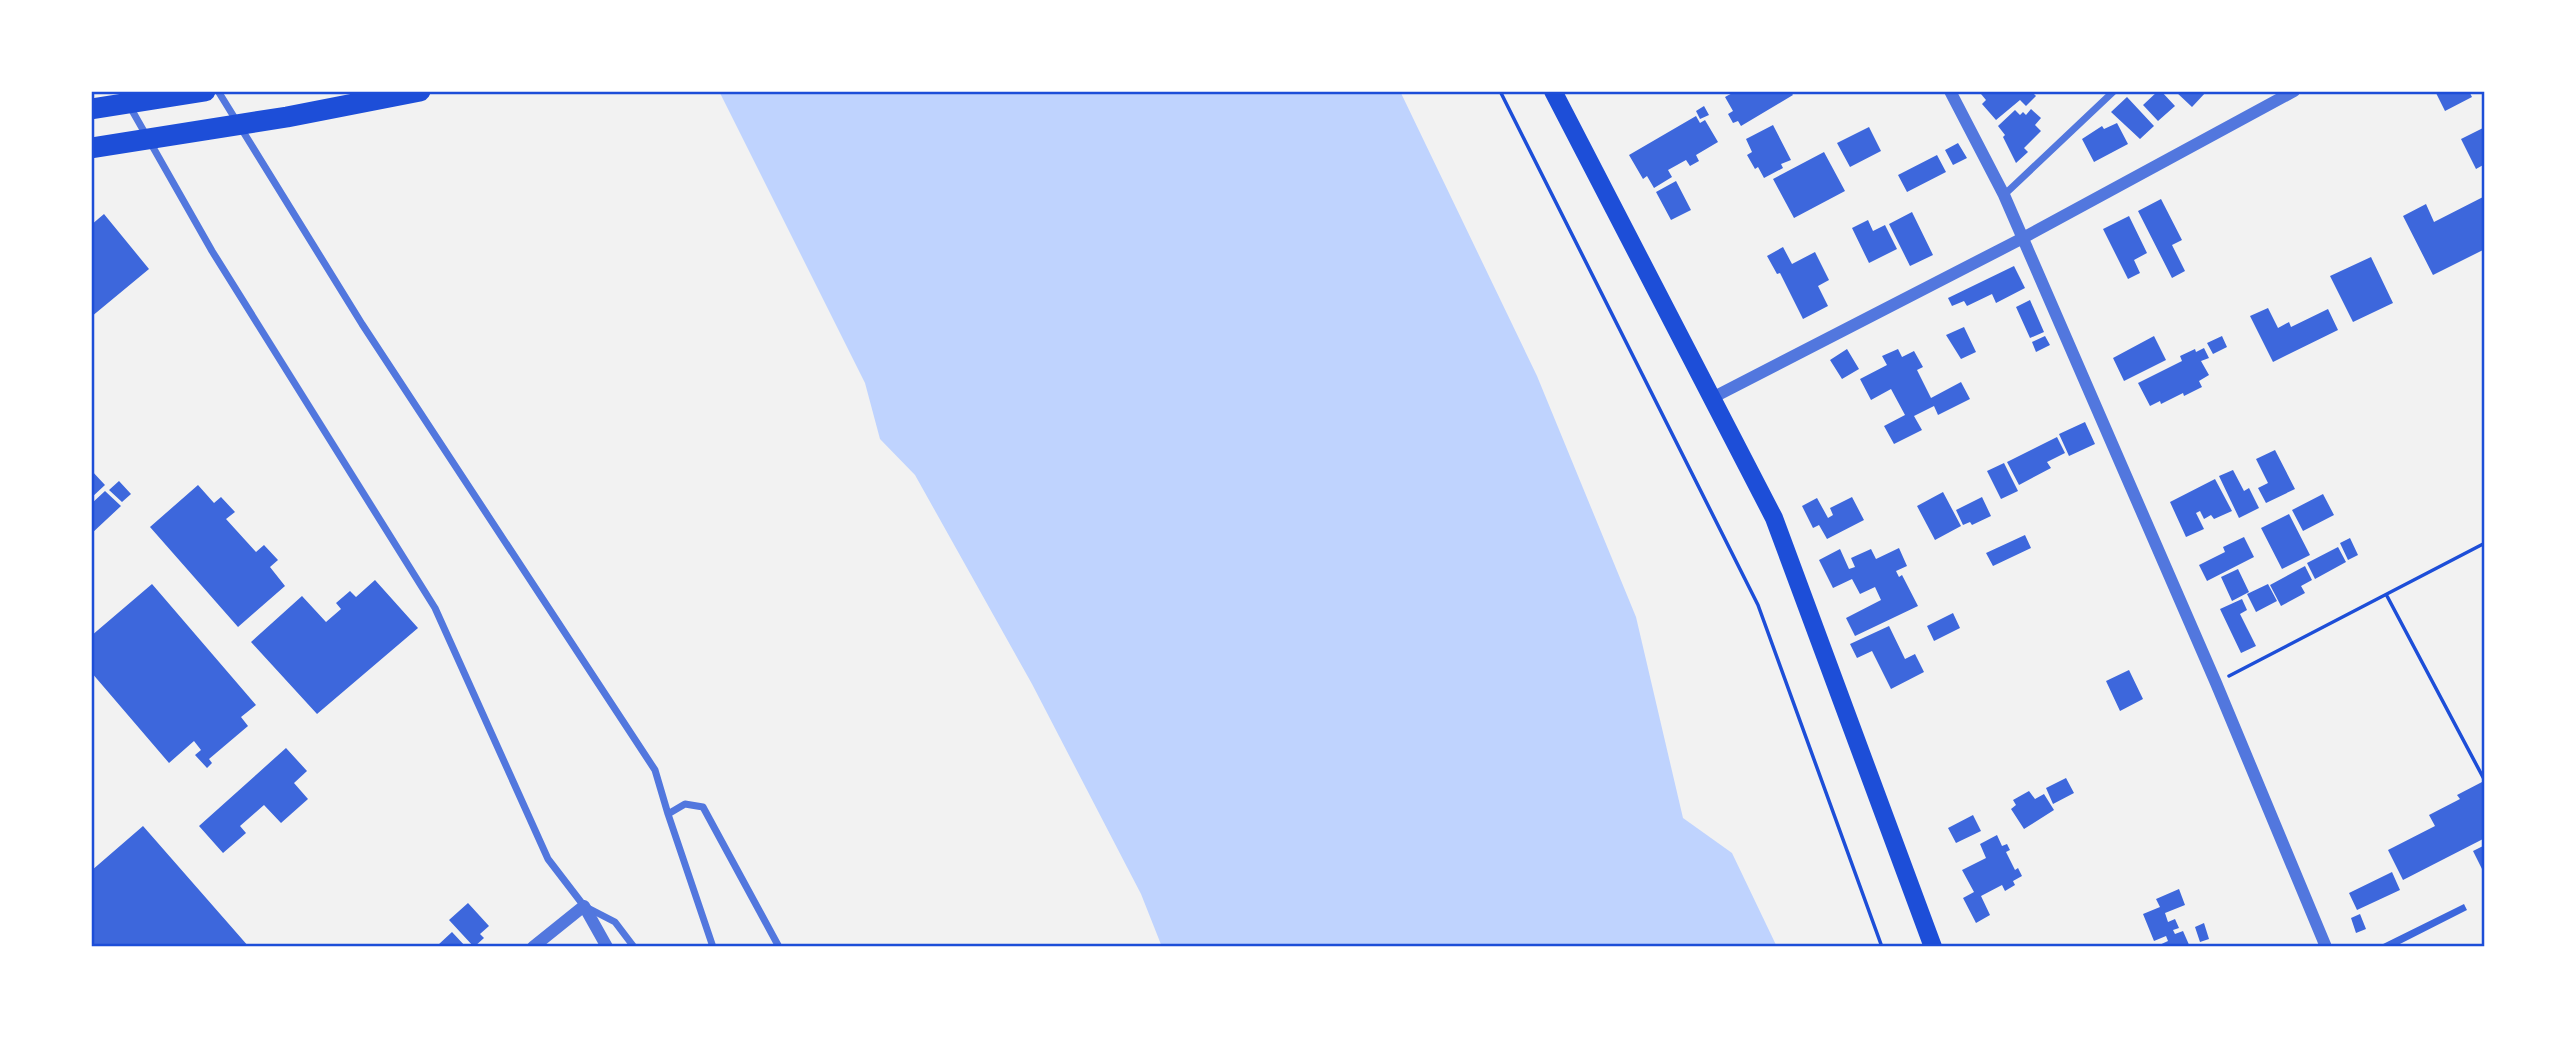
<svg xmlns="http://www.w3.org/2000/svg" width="2576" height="1038" viewBox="0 0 2576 1038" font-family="'Alegreya Sans',sans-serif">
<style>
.water{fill:#bfd3fe}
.building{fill:#3d67dc}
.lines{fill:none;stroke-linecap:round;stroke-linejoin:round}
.path{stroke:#1d4ed8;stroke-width:3.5}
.minor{stroke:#5277de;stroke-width:7}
.tertiary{stroke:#5277de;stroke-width:12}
.primary{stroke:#1d4ed8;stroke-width:18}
.motorway{stroke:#1d4ed8;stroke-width:21}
.neatline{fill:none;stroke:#1d4ed8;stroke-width:2.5}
</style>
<rect width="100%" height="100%" fill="#f2f2f2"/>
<path class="water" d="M719,91H1400L1537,376L1636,617L1683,818L1732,853L1777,947H1162L1141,894L1032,684L915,475L880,439L865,383Z"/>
<path class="building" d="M1736,91H1790L1793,95L1741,126L1738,121L1733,123L1728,114L1733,111L1725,97Z
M1984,91H2031L2036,96L2026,106L2020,100L1996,120L1982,104L1986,100L1981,94Z
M2158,91H2161L2175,106L2158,121L2143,105Z
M2175,91H2207L2192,107Z
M2435,91H2469L2472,97L2445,111Z
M2127,97L2154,126L2140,139L2111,112Z
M1704,106L1709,115L1700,119L1696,111Z
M2031,109L2041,118L2035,125L2041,131L2024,148L2028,152L2016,163L2003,137L2005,135L1998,126L2015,110L2020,115L2023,112L2026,115Z
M1696,116L1700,123L1705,120L1718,142L1696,155L1699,161L1690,166L1686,160L1668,170L1672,177L1654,188L1647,176L1643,179L1629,155Z
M2117,123L2128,144L2094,162L2082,139L2102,126L2104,129Z
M1773,125L1791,160L1781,164L1783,168L1764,178L1758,167L1755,169L1747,155L1752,152L1746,139Z
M1869,127L1881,151L1850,167L1837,143Z
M2485,127V164L2476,169L2461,139Z
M1958,143L1967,158L1953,165L1945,150Z
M1824,152L1845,191L1794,218L1773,179Z
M1937,155L1946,172L1907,192L1898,175Z
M1676,181L1691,210L1671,220L1656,192Z
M2485,196V249L2433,275L2403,216L2426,204L2434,222Z
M2161,199L2182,240L2172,245L2185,271L2172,278L2138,211Z
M1912,212L1933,255L1910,266L1889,224Z
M104,214L149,269L91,317V225Z
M2129,216L2147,253L2134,260L2140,273L2128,279L2103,229Z
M1868,220L1873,231L1885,225L1897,249L1869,263L1852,228Z
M1783,247L1792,264L1815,252L1829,280L1818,286L1828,306L1803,319L1780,273L1777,274L1767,256Z
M2371,257L2393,303L2353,322L2330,276Z
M2014,266L2025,288L1996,303L1992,294L1967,306L1964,301L1952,306L1948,298Z
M2030,300L2044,332L2030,338L2016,307Z
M2268,308L2278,328L2289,322L2291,327L2328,309L2338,330L2273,362L2250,316Z
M1964,327L1976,352L1961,359L1946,335Z
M2045,336L2050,345L2036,352L2032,342Z
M2154,336L2166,360L2124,381L2113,358Z
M2222,336L2227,347L2213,354L2207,343Z
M2204,348L2209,358L2201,361L2209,375L2199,381L2202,387L2184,396L2183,393L2161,404L2160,401L2150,406L2138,383L2182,361L2180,356L2195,349L2196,352Z
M1847,349L1859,369L1842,379L1830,360Z
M1898,349L1902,357L1914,351L1923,367L1917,370L1931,398L1961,382L1970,399L1938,415L1934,406L1914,416L1922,430L1894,444L1884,426L1905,415L1891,389L1871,400L1860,379L1887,365L1882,356Z
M2085,422L2095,444L2069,456L2059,434Z
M2057,437L2065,453L2047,462L2051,468L2019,485L2007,462Z
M2275,450L2295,489L2266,503L2258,488L2268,483L2256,459Z
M2004,463L2018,491L2001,499L1987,471Z
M91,470L105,485L91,498Z
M2233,470L2244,491L2249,488L2259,508L2239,518L2219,476Z
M2215,479L2232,511L2214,519L2211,515L2204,519L2200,511L2196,513L2204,529L2186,537L2170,502Z
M119,481L131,494L122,502L109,490Z
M198,485L214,503L221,497L235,512L226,519L256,552L264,545L278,560L270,567L285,586L238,627L150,527Z
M105,491L121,506L91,534V504Z
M1943,492L1961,526L1935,540L1917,506Z
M2323,494L2334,515L2303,531L2292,510Z
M1852,497L1864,520L1827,539L1819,525L1813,528L1802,506L1817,498L1828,518L1833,515L1830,508Z
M1982,497L1991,516L1972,525L1970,522L1963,525L1956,510Z
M2289,514L2310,555L2282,569L2261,528Z
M2025,535L2031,548L1993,566L1986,553Z
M2244,537L2254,557L2207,581L2199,565L2225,552L2223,547Z
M2350,538L2358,555L2348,560L2340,543Z
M2338,547L2346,562L2315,579L2307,563Z
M1899,548L1907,566L1896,571L1899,577L1902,575L1918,606L1855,636L1846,618L1881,600L1875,587L1860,594L1852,579L1833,588L1819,560L1840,549L1849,569L1855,567L1851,558L1871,549L1876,559Z
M2305,566L2312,580L2301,586L2305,593L2281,606L2270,585Z
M2238,569L2249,592L2232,601L2221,577Z
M375,580L418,628L317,714L251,642L302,596L326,622L341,609L336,603L350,591L356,597Z
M152,584L256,705L241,717L248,726L209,759L212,763L207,768L195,755L201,750L194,741L169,763L91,672V636Z
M2268,584L2277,601L2256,612L2247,594Z
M2242,599L2247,610L2240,614L2256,646L2241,653L2220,609Z
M1953,613L1960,628L1934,641L1927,626Z
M1889,626L1905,659L1915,654L1924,672L1891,689L1872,651L1857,658L1850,644Z
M2129,670L2143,699L2120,711L2106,681Z
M286,748L307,771L294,783L308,799L281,823L264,805L240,826L246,833L223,853L199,826Z
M2066,778L2074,793L2053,804L2046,788Z
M2482,782L2485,787V838L2403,880L2388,850L2435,826L2429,815L2460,799L2457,795Z
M2029,791L2035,799L2044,794L2054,810L2024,829L2011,809L2016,805L2013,800Z
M1973,815L1981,831L1956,843L1948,828Z
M143,826L249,947H91V871Z
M1997,835L2002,846L2007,844L2010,850L2006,852L2015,870L2018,868L2022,876L2013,881L2015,885L2005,891L2002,885L1981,896L1990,915L1976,923L1963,898L1974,892L1962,870L1986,858L1980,844Z
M2485,845V875L2473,851Z
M2392,872L2400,890L2357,910L2349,893Z
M2179,889L2185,905L2165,913L2168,922L2175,919L2179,928L2173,930L2175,934L2183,931L2190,947H2155L2168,941L2166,936L2154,941L2143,914L2160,907L2156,899Z
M468,903L489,926L480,934L484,938L474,947L449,920Z
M2464,904L2467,910L2394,947H2377Z
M2360,914L2366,929L2356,933L2351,918Z
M2204,923L2209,939L2200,942L2195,927Z
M452,932L466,947H440L438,945Z"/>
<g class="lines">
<path class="path" d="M1500,91L1758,605L1882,947
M2387,596L2485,781
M2229,676L2485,543"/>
<path class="minor" d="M121,91L212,251L435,608L548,859L584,906L615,922L634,947
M218,91L362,324L655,770L668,814
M2004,195L2114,91
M713,947L668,814L685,804L703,807L779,947"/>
<path class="tertiary" d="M1950,91L2004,195L2216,683L2326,947
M1712,398L2021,239L2294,91
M533,947L584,906L607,947"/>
<path class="primary" d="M1553,91L1774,518L1933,947"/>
<path class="motorway" d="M91,109L205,91
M91,148L287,117L420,91"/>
</g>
<rect width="2576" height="1038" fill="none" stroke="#ffffff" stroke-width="186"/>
<rect x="93" y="93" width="2390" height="852" class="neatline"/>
</svg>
